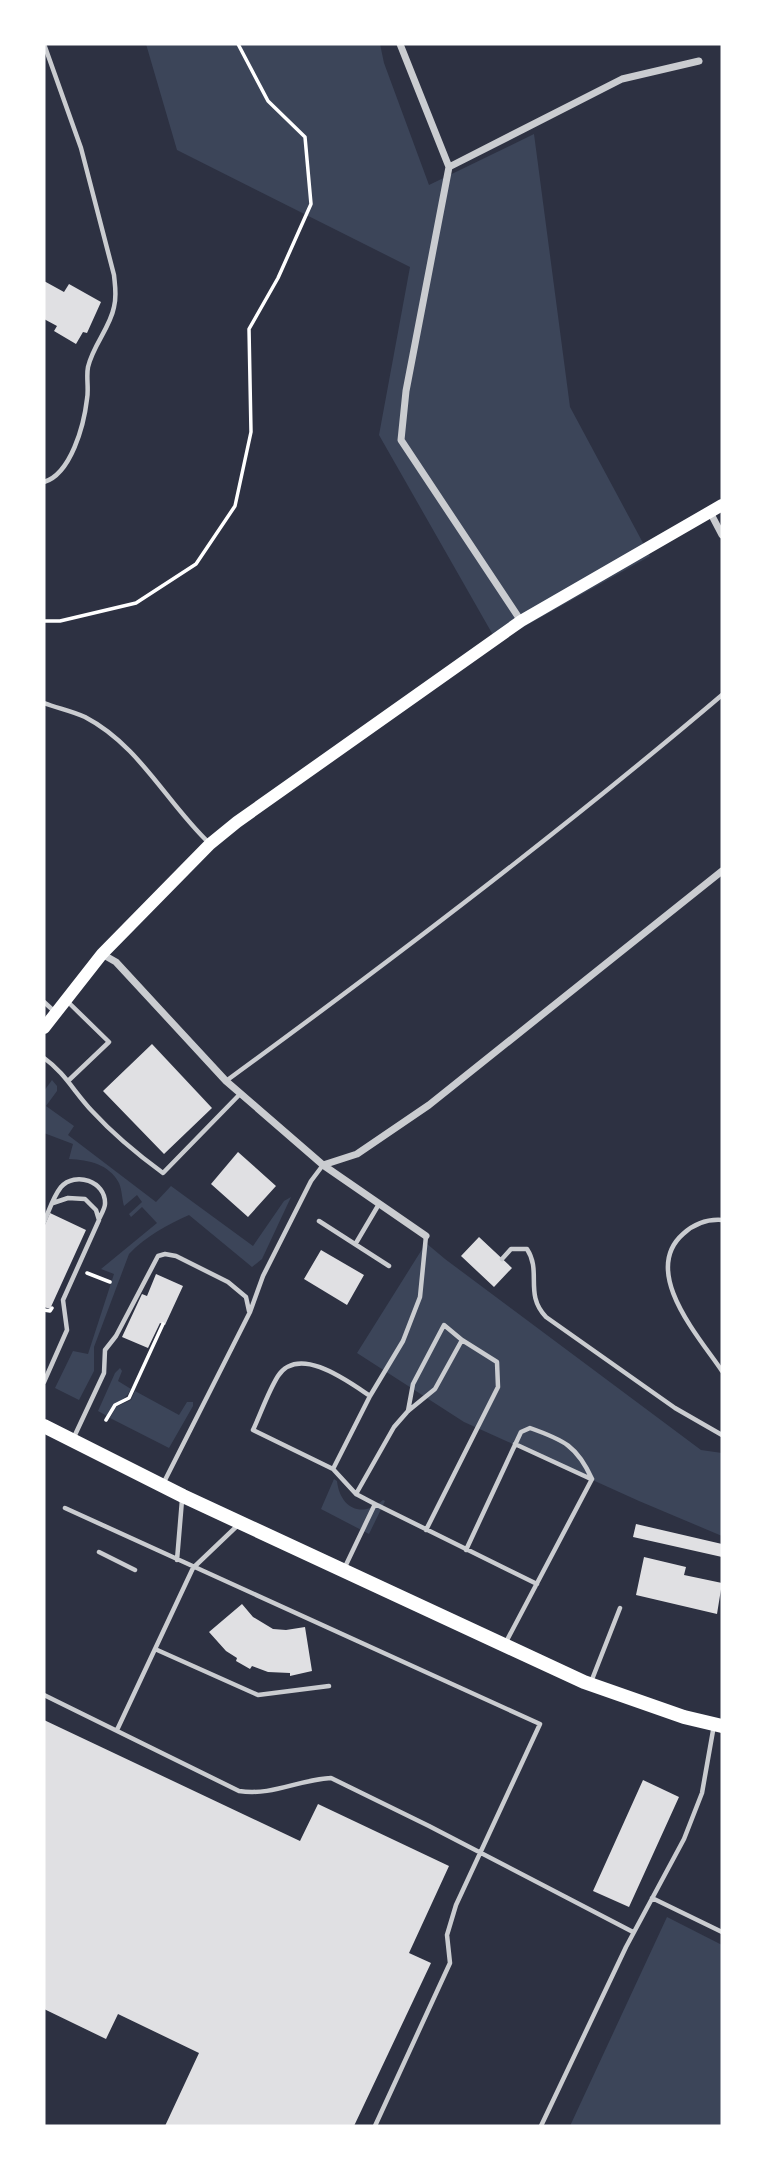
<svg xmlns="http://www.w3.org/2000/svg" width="766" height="2170" viewBox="0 0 766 2170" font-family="'Fira Sans',sans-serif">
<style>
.green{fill:#3c4559}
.building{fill:#e0e0e3}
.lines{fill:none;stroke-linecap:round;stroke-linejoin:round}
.path{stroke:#fff;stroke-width:3.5}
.service{stroke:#caccd0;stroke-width:4.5}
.minor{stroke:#caccd0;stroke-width:7}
.primary{stroke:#fff;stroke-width:12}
.trunk{stroke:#fff;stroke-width:14}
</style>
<rect width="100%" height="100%" fill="#2d3142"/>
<path class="green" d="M146,44H380L384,63L429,185L534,134L570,407L650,556L497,642L379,435L410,267L177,150Z
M52,1080L57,1086V1091L46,1106L74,1126L68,1135L156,1202L171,1186L253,1246L284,1201L291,1197L262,1259L252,1267L189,1215C167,1225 146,1236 129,1254L94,1347V1371L79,1400L55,1388L73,1351L88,1354L114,1274L101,1269L157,1223L142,1207L131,1217L129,1214L142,1202L137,1195L124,1206C122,1199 122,1190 119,1183C109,1164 89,1160 69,1159L73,1144L44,1133V1091Z
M426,1243L445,1259L701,1450L722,1453V1536L639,1501L464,1422L357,1353Z
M120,1368L122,1371L118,1381L131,1389C125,1402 115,1400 107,1416L98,1411L115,1373Z
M135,1391L179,1415L187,1402H193V1406L169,1448L110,1418L116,1407L131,1400Z
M334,1479L337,1481C340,1508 362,1519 383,1500L385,1501L369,1534L321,1509Z
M667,1917L722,1945V2126H570Z"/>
<path class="building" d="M44,281L64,292L69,284L101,302L87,333L83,332L76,344L54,331L57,326L44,319Z
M152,1044L212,1108L164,1154L103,1091Z
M238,1152L276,1186L248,1217L211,1184Z
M50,1213L86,1230L50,1309L44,1307V1227Z
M479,1237L512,1268L494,1287L461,1256Z
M321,1250L364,1275L347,1305L304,1279Z
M156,1274L183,1286L165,1325L160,1323L148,1348L122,1337L142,1294L147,1296Z
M636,1524L722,1544V1557L633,1537Z
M644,1557L686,1567L684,1575L722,1583L717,1614L636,1595Z
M242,1604L253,1617L273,1629L286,1630L305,1627L312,1671L290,1676V1673L268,1672L252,1666L250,1669L236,1661L237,1658L226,1651L209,1632Z
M44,1720L300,1841L318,1804L449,1866L409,1953L431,1963L354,2126H165L199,2053L118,2014L106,2039L44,2009Z
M643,1780L679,1797L629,1907L593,1891Z"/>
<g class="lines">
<path class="path" d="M44,621H60L136,603L196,564L235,506L251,432L249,329L278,278L311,204L305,137L268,101L238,44
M87,1273L110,1282
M44,1310L50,1311L52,1308
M106,1420L115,1405L129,1398L163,1324"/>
<path class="service" d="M44,482C71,474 84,425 87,399C89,389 86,377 88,367C93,345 110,328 114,307C117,296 115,286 114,275L81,148L44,44
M44,703C57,708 72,711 85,717C139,745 166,802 209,843
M67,1001L109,1042L68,1081
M44,1002L55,1012
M44,1058C64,1072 75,1093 92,1111C114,1135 137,1154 163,1173L241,1093
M226,1081C396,957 562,831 722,695
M722,1220C707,1219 694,1224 683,1234C640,1272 700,1338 722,1371
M319,1221L389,1266
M44,1222C49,1211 53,1197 61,1187C75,1171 106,1181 105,1204C105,1208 101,1215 99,1219
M356,1243L379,1204
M502,1259L511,1249H527C542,1272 524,1294 546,1317L675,1408L722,1435
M44,1382L67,1330L63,1300L99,1220L96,1210L85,1199L68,1198L53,1203
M370,1396L403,1341L420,1297L426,1236
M408,1411L413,1384L444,1325L462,1340
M74,1437L104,1373L105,1350L116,1336L158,1256L165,1254L176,1256L228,1282L246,1297L249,1311
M515,1444L591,1479
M333,1469L370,1396C349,1382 299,1344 278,1376C268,1392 261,1413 253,1430L333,1469L356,1494
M163,1484L250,1312L263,1276L311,1181L323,1165
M375,1504L356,1494L394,1427L408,1411L435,1389L462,1340L497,1362L498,1387L426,1530
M65,1508L540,1724L456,1905L447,1935L450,1963L375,2126
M466,1550L521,1432L530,1428C564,1440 577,1446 592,1479
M99,1552L135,1570
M177,1560L182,1500
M344,1569L375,1504L537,1584
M506,1642L592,1479
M155,1649L258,1695L329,1686
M591,1682L620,1608
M44,1695L239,1791C273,1796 297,1780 331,1778L429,1826L633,1932
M117,1730L193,1568L238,1525
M652,1898L722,1932
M541,2126L626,1947L684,1839L702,1793L714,1725"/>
<path class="minor" d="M400,44L449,167L406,391L401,440L521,621
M449,167L622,79L699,61
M710,512L722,535
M102,954L116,962L226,1081L323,1165L426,1236
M323,1165L357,1154L429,1105L722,871"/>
<path class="primary" d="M44,1028L102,954L210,844L237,822L521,621L722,505"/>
<path class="trunk" d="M44,1426L183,1496L584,1682L684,1717L722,1726"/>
</g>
<rect width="766" height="2170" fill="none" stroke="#ffffff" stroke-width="91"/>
</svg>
